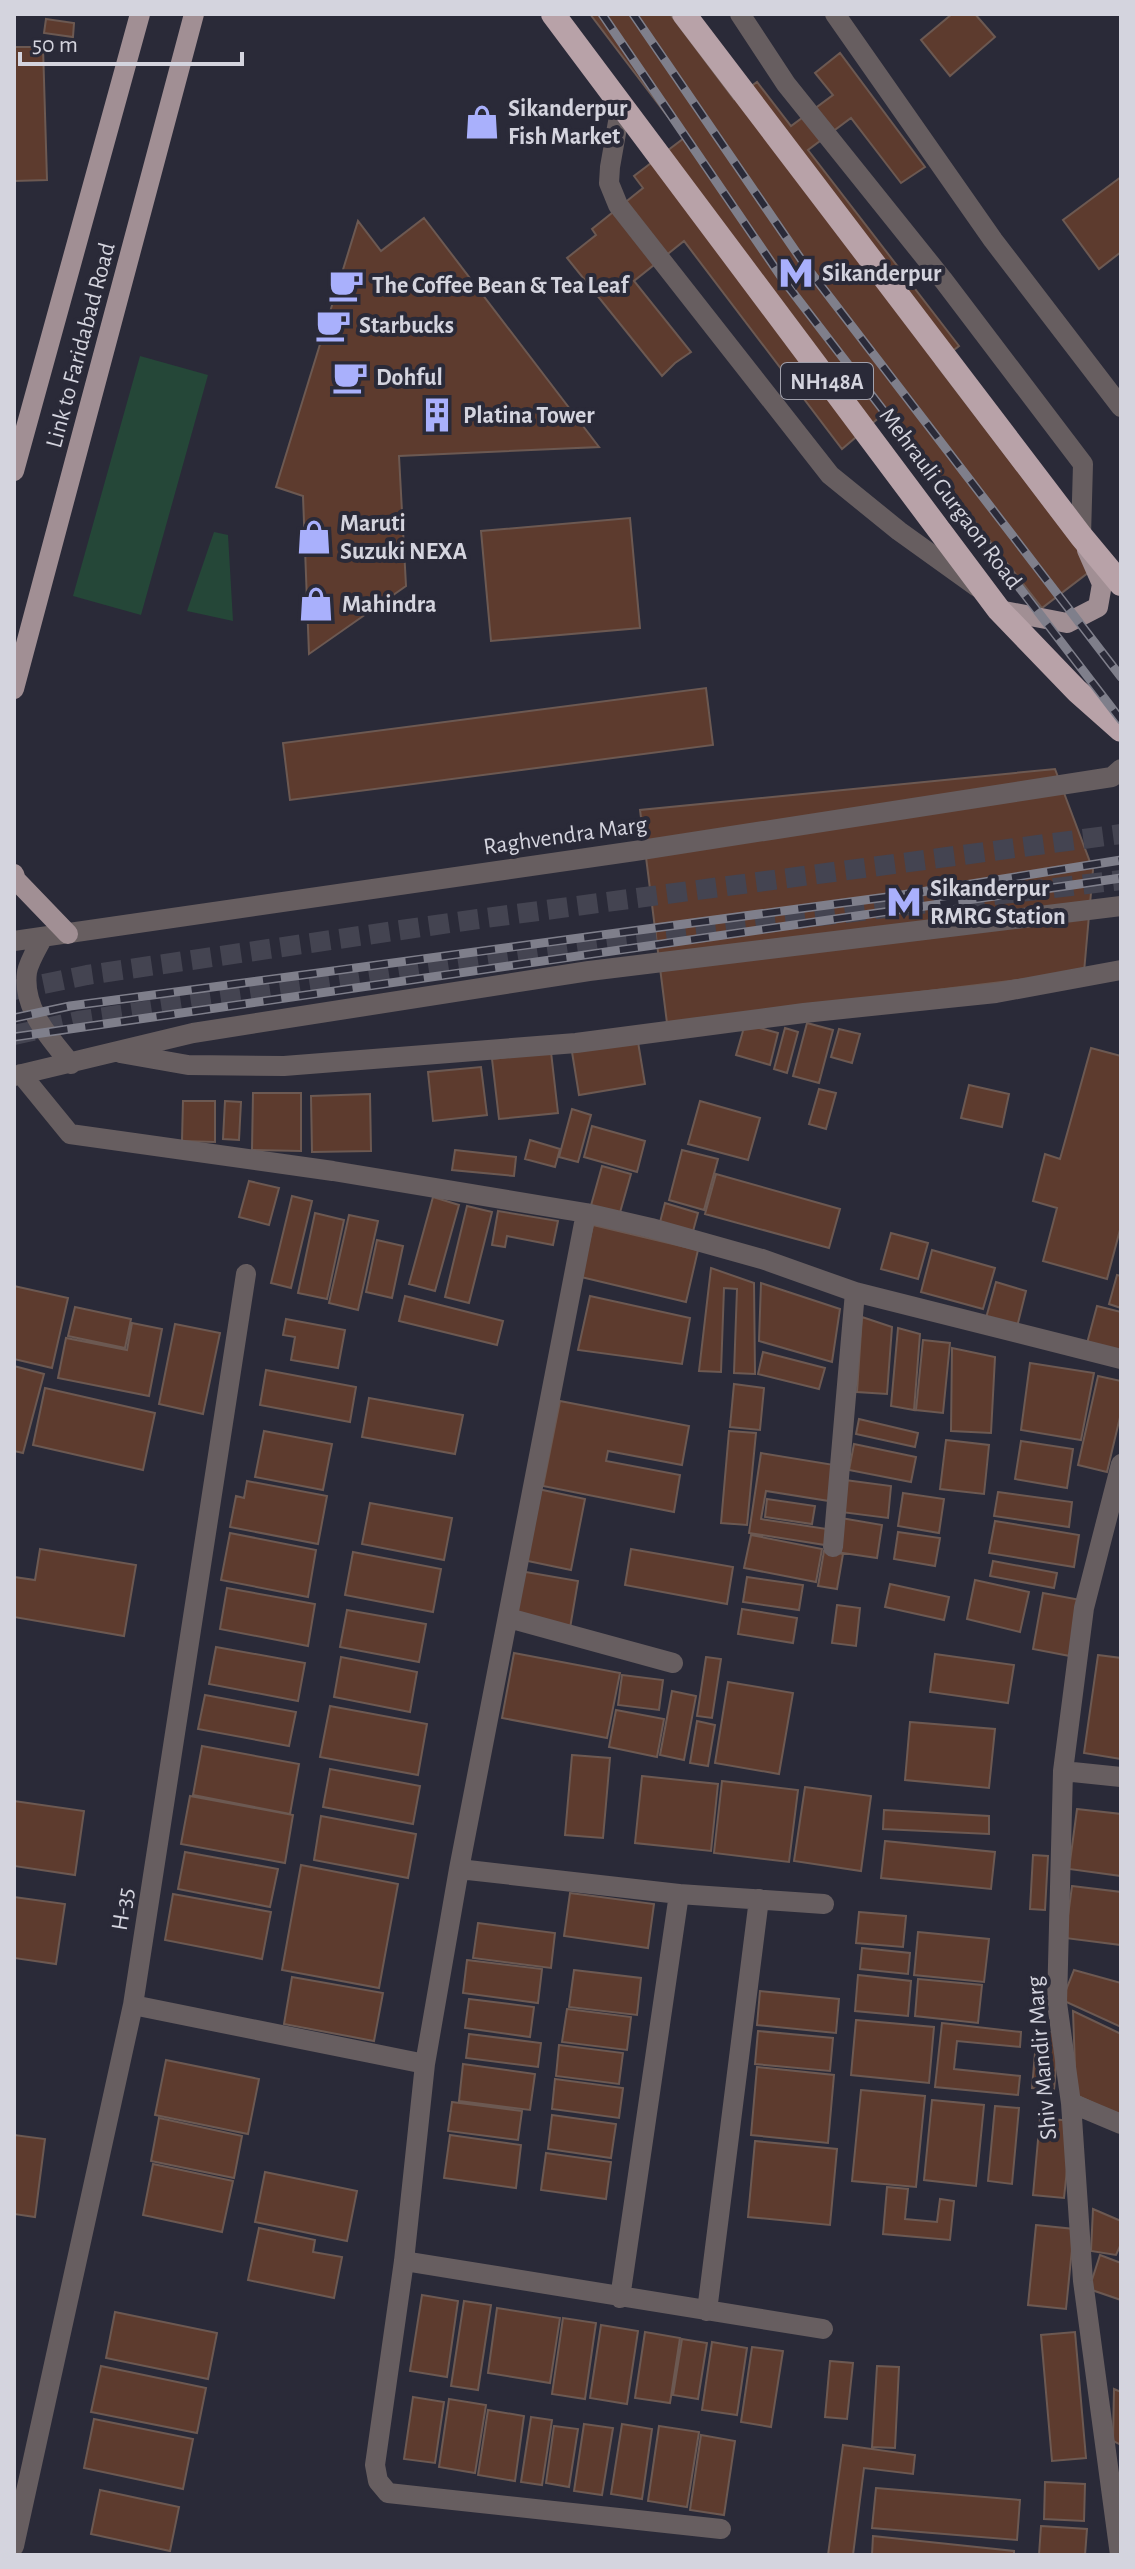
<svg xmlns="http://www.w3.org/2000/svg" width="1135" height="2569" viewBox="0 0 1135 2569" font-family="'Alegreya Sans',sans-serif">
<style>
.green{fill:#254738}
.building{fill:#5d3b2e;stroke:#6c5952;stroke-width:2}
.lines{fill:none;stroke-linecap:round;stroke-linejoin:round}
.major-tunnel{stroke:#444451;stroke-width:20;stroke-dasharray:20 10;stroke-linecap:butt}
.minor{stroke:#675e60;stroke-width:20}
.major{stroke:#a18f94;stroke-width:20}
.highway{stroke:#b8a2a8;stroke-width:24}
.rail-casing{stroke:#7f7f8b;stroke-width:9}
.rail{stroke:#2a2a38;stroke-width:6;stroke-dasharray:18;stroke-linecap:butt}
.labels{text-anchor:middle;stroke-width:8;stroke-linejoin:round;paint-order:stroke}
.shield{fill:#2a2a38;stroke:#a1a1ac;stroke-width:2}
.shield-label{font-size:22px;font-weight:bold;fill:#d4d4de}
.poi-label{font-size:24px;font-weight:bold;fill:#d4d4de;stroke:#2a2a38;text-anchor:start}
.street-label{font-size:24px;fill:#d4d4de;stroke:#2a2a38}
</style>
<rect width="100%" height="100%" fill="#2a2a38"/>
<path class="green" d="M140,356L208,375L141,615L73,596Z
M214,532L228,535L233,621L187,611Z"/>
<path class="building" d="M590,14H670L734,99L757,82L791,126L833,95L815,73L840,53L925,167L901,183L851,118L808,150L959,346L936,364L1093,569L1042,608L888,410L842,449L684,241L634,281L691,352L675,363L662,376L567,258L596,235L592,229L643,188L634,176L684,138Z
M952,14H975L995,37L950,76L921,40Z
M46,19L74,23L73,37L44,33Z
M14,47H43L47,180L14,181Z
M1121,177V252L1099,269L1063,220Z
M424,218L599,447L399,456L406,586L309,654L303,496L276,487L358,221L381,251Z
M630,518L640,628L491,641L481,531Z
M706,688L713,745L290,800L283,743Z
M1055,769L1093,870L1084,972L667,1023L640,810Z
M807,1023L833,1030L819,1083L793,1076Z
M745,1024L778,1033L770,1065L736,1055Z
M785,1028L798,1032L787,1073L774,1069Z
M839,1029L860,1034L852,1063L831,1057Z
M638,1042L645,1084L579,1095L572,1052Z
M1091,1048L1121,1056V1226L1107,1279L1043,1261L1057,1208L1033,1201L1045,1154L1060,1159Z
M551,1052L558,1113L499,1119L492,1059Z
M481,1067L487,1115L433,1121L428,1072Z
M969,1085L1009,1094L1002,1127L961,1118Z
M819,1089L836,1093L826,1129L809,1124Z
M253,1093H301V1151L252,1150Z
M370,1094L371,1151L312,1152L311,1096Z
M183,1101H215V1142L182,1141Z
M225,1101L241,1102L239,1140L223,1139Z
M700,1101L760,1118L748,1160L688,1144Z
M572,1109L591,1115L578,1162L559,1157Z
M592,1126L645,1141L637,1172L584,1157Z
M530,1140L560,1149L555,1167L525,1159Z
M455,1150L516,1157L514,1176L452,1170Z
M682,1150L718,1159L704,1210L669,1200Z
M602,1166L631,1174L619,1216L590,1209Z
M716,1174L840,1209L829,1248L705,1214Z
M249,1181L279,1188L269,1225L239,1217Z
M292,1196L312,1201L291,1288L271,1283Z
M433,1197L459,1205L435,1291L409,1284Z
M665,1203L698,1213L692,1235L659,1226Z
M467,1206L492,1212L469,1303L445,1297Z
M498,1211L558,1221L553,1245L507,1236L505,1247L492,1245Z
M315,1213L344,1220L327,1299L298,1293Z
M349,1215L378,1221L358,1310L329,1303Z
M593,1225L698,1250L686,1302L581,1277Z
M891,1233L928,1243L918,1279L881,1269Z
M377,1240L403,1246L392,1298L366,1292Z
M932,1250L995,1268L983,1309L921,1292Z
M711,1268L754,1283L755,1374L734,1373L737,1289L724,1288L721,1372L699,1371Z
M1117,1275L1121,1276V1308L1109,1304Z
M996,1282L1026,1291L1017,1327L986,1318Z
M761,1283L840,1309L832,1362L759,1341Z
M14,1286L68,1298L52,1368L14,1359Z
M405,1296L503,1321L497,1345L399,1321Z
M590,1296L690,1318L682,1364L578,1350Z
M1097,1306L1121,1312V1356L1086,1347Z
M75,1307L131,1319L125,1348L68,1336Z
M862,1317L892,1327L887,1394L857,1392Z
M286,1319L345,1330L338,1368L291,1360L295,1337L283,1335Z
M132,1323L162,1329L149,1396L58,1378L66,1338L127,1350Z
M175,1324L220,1333L203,1414L159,1404Z
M898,1328L920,1334L914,1410L891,1406Z
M923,1340L950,1343L943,1413L916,1410Z
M952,1348L995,1357L991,1433L951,1431Z
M763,1352L825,1368L819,1389L758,1374Z
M1030,1363L1094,1373L1081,1440L1021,1430Z
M14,1366L44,1374L23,1453L14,1451Z
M266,1370L356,1387L350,1422L260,1405Z
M1098,1376L1121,1381V1413L1107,1472L1078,1465Z
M734,1384L764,1388L760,1430L730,1427Z
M45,1388L155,1413L143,1470L33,1445Z
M369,1398L463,1415L455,1454L362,1437Z
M560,1401L689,1426L682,1465L608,1451L606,1461L680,1475L674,1512L543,1486Z
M859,1419L918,1433L915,1447L856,1434Z
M264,1431L332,1444L323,1490L255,1477Z
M729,1431L756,1433L747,1525L721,1523Z
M946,1440L989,1445L984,1494L940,1489Z
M1021,1441L1073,1449L1067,1488L1015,1479Z
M854,1444L916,1457L911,1482L849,1470Z
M761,1453L834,1465L829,1501L766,1491L761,1519L827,1529L825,1545L749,1533Z
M845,1480L891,1486L888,1518L841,1512Z
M247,1481L327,1496L318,1544L230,1527L236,1496L244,1498Z
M538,1489L585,1499L571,1570L523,1560Z
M998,1492L1072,1502L1069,1527L994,1516Z
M903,1493L944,1499L939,1533L898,1526Z
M767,1499L815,1506L812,1524L765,1517Z
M370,1503L452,1518L444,1560L362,1544Z
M841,1518L882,1525L877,1558L836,1552Z
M995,1521L1079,1535L1074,1567L989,1553Z
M898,1532L940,1538L935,1566L894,1559Z
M230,1533L316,1550L308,1597L221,1580Z
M751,1535L822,1549L816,1582L744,1568Z
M40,1549L136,1565L124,1636L14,1617V1577L35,1580Z
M631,1549L733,1567L727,1604L625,1585Z
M824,1551L843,1554L837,1589L818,1586Z
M353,1552L441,1569L433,1612L345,1595Z
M993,1561L1057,1573L1054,1588L990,1576Z
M520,1571L578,1581L569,1634L511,1624Z
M747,1577L803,1585L799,1610L743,1602Z
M975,1580L1029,1592L1020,1632L967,1619Z
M890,1584L949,1597L944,1620L885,1607Z
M227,1588L315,1604L308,1646L220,1629Z
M1043,1593L1086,1601L1075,1657L1033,1649Z
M837,1605L860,1608L856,1646L832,1643Z
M742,1609L797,1618L793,1643L738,1634Z
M347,1610L426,1624L419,1662L340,1647Z
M216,1647L305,1663L298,1701L209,1684Z
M514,1653L620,1673L607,1738L502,1718Z
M935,1654L1014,1665L1008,1703L930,1692Z
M1098,1655L1121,1658V1759L1084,1753Z
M341,1657L417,1672L410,1712L334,1697Z
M706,1657L721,1659L712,1718L697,1716Z
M622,1675L663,1680L659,1710L618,1705Z
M728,1682L793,1693L779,1774L715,1763Z
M672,1691L696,1696L684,1760L660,1755Z
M205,1695L296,1712L289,1746L198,1729Z
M330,1706L427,1724L418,1775L320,1757Z
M616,1710L664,1719L657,1757L609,1747Z
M697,1721L715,1725L708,1766L690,1763Z
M910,1722L995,1729L989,1788L905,1780Z
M202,1746L299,1764L290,1814L193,1795Z
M572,1755L610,1758L603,1838L565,1835Z
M330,1769L420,1786L413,1824L323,1807Z
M642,1776L718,1784L711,1851L635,1843Z
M722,1781L798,1790L789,1862L714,1853Z
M805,1787L871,1796L861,1871L794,1861Z
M190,1796L293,1815L285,1863L181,1844Z
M14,1801L84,1811L75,1875L14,1866Z
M1077,1809L1121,1814V1876L1069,1869Z
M884,1810L989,1816V1834L883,1829Z
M321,1816L416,1834L408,1878L314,1860Z
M885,1841L995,1852L991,1889L881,1878Z
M185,1852L278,1869L270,1907L178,1889Z
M1033,1855L1048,1856L1045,1910L1030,1909Z
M301,1865L398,1884L379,1988L282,1970Z
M1072,1886L1121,1892V1945L1065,1938Z
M570,1893L654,1904L648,1948L564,1936Z
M173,1894L271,1912L262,1959L165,1940Z
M14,1897L65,1904L56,1964L14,1958Z
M859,1912L906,1916L903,1947L856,1943Z
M478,1923L555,1933L551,1968L473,1958Z
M918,1932L989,1939L984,1982L914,1975Z
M862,1948L910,1953L908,1974L860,1969Z
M467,1960L542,1969L538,2003L463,1993Z
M574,1970L641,1978L637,2015L569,2007Z
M1074,1970L1121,1983V2027L1062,2000Z
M858,1975L911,1981L908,2016L855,2011Z
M292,1977L383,1993L374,2041L284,2024Z
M918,1979L982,1985L978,2023L915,2016Z
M760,1991L839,1999L836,2033L757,2025Z
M469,1999L534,2007L530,2037L465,2028Z
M567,2009L631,2017L627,2050L562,2042Z
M1073,2011L1121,2034V2116L1076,2095Z
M856,2020L934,2027L929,2083L851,2075Z
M942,2023L1021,2032L1020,2047L957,2041L954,2069L1020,2076L1018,2095L935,2087Z
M1037,2030L1059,2033L1054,2090L1032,2088Z
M758,2031L833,2038L830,2071L755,2064Z
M469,2034L541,2043L538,2067L466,2058Z
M559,2045L623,2053L619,2084L556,2076Z
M166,2060L259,2079L248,2134L155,2115Z
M463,2064L535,2074L530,2110L459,2101Z
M757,2067L834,2075L828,2143L751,2135Z
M555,2079L623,2088L619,2118L552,2109Z
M861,2090L925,2096L916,2187L852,2181Z
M932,2100L984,2105L976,2186L924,2180Z
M452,2102L522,2111L518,2140L448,2131Z
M995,2106L1019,2108L1012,2184L988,2181Z
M552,2115L616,2124L611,2158L548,2149Z
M159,2118L242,2136L234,2178L151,2161Z
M1040,2118L1072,2121L1064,2198L1033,2195Z
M14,2135L45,2139L35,2217L14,2214Z
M450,2135L521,2145L516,2188L444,2178Z
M755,2141L837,2149L830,2225L748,2217Z
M546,2153L611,2162L606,2199L541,2190Z
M153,2164L233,2181L222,2232L143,2215Z
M265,2172L357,2191L347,2241L255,2222Z
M887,2187L908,2189L905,2219L937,2222L940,2199L954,2201L950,2240L883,2234Z
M1093,2209L1121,2221V2244L1116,2255L1091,2251Z
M1036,2225L1074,2229L1066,2309L1028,2305Z
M259,2228L315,2240L313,2252L342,2257L334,2298L248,2280Z
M1100,2255L1121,2263V2300L1089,2289Z
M422,2295L458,2301L447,2377L410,2371Z
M464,2301L491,2305L478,2390L451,2386Z
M497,2308L560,2318L550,2383L488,2373Z
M115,2312L217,2333L208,2379L106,2358Z
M563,2318L596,2323L585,2399L552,2394Z
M601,2325L638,2331L627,2404L590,2398Z
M645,2332L680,2338L670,2403L635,2398Z
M1075,2332L1086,2458L1052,2461L1041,2335Z
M682,2339L707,2343L698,2399L673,2395Z
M712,2342L747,2348L737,2415L702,2410Z
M752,2347L783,2351L771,2427L741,2422Z
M830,2361L853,2363L847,2419L825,2417Z
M101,2366L206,2388L197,2433L91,2412Z
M877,2366L899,2367L895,2448L872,2447Z
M1114,2389L1121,2392V2445L1113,2441Z
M413,2397L444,2402L435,2463L404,2459Z
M449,2399L486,2405L475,2473L439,2467Z
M488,2410L524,2416L515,2481L478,2475Z
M531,2417L552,2420L542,2485L521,2482Z
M94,2419L193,2439L183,2489L84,2468Z
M584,2424L613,2428L602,2495L574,2491Z
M622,2424L652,2429L642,2499L611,2494Z
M554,2426L578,2429L569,2487L546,2483Z
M659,2426L699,2432L687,2507L648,2501Z
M701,2435L735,2441L724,2515L690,2510Z
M843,2445L915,2455L913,2474L864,2468L853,2555H828Z
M1045,2482L1085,2484L1084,2521L1044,2519Z
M876,2488L1020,2500L1017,2540L872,2528Z
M100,2490L179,2507L170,2551L91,2534Z
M1041,2526L1087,2529L1085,2555H1039Z
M873,2536L1014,2551V2555H872Z"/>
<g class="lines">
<path class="major-tunnel" d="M14,990L87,975L478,919L1121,834
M14,1035L78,1021L610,941L1121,880"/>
<path class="minor" d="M740,14L786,84L944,281L1083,464L1081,536
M835,14L993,240L1121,407
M621,105L610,167L609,183L618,205L830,475L899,531L977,587
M43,937C38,947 29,961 27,972C22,1009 50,1038 71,1064
M14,941L635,851L1112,777L1121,769
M120,1053L188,1065L284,1066L576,1043L804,1013L996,993L1121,970
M21,1074L70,1134L333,1171L586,1213L651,1228L762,1259L855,1292L1121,1359
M14,1076L193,1033L589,971L1121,906
M586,1213L459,1869L425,2064L404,2261L375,2465L378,2481L388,2493L721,2529
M833,1547L855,1292
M508,1618L673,1663
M1063,1771L1121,1777
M459,1869L679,1894L824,1904
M133,2005L425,2064
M1071,2103L1121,2124
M404,2261L823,2329
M620,2298L679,1894
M707,2311L759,1899
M14,2546L133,2005L246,1274
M1120,2555L1083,2281L1071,2103L1057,2003L1063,1771L1084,1608L1121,1464"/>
<path class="major" d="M14,471L140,14
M999,610L1067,623L1098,607L1102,584L1087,550
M14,689L194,14
M14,874L16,880L68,934"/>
<path class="highway" d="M553,14L999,610L1077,691L1121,730
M684,14L1081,536L1121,584"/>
<g class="rail-casing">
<path id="rail" d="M602,14L784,281L1121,720
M633,14L805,265L1121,677
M14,1018L70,1006L902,895L1121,860
M14,1037L1121,878"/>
</g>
<use href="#rail" class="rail"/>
</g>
<defs>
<g id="shop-bare" transform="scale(2.76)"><path d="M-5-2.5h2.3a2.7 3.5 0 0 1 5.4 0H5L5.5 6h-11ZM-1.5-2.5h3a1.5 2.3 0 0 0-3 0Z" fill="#a9b0fc" stroke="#2a2a38" stroke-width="2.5" paint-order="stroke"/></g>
<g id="metro-bare" transform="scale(2.76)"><path d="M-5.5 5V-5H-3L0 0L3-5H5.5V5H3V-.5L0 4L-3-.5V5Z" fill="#a9b0fc" stroke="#2a2a38" stroke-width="2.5" paint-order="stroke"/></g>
<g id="cafe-bare" transform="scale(2.76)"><path d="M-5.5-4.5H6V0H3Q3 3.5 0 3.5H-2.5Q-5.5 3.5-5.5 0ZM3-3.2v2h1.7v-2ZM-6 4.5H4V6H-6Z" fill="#a9b0fc" stroke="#2a2a38" stroke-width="2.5" paint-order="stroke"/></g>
<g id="building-bare" transform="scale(2.76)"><path d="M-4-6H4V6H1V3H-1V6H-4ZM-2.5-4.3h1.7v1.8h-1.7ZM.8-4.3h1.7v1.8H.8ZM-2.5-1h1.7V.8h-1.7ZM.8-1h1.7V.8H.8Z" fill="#a9b0fc" stroke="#2a2a38" stroke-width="2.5" paint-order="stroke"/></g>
</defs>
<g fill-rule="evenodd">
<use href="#shop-bare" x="482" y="122"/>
<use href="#metro-bare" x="796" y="273"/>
<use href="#cafe-bare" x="346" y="285"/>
<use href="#cafe-bare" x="333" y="325"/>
<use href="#cafe-bare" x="350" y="377"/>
<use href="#building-bare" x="437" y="415"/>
<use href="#shop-bare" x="314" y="537"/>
<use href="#shop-bare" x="316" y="604"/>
<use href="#metro-bare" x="904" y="902"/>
</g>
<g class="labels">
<rect class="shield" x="781" y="363" width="92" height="36" rx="6"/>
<g class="shield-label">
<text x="827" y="389">NH148A</text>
</g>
<g class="poi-label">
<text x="508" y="116">Sikanderpur<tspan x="508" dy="28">Fish Market</tspan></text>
<text x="822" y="281">Sikanderpur</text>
<text x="372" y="293">The Coffee Bean &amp; Tea Leaf</text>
<text x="359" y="333">Starbucks</text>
<text x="376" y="385">Dohful</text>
<text x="463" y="423">Platina Tower</text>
<text x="340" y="531">Maruti<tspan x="340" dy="28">Suzuki NEXA</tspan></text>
<text x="342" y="612">Mahindra</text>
<text x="930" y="896">Sikanderpur<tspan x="930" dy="28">RMRG Station</tspan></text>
</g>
<g class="street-label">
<text transform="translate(80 345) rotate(-75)" y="8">Link to Faridabad Road</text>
<text transform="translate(951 498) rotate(53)" y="8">Mehrauli Gurgaon Road</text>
<text transform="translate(565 835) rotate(-8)" y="8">Raghvendra Marg</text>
<text transform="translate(122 1909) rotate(-81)" y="8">H-35</text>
<text transform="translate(1041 2058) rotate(-95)" y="8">Shiv Mandir Marg</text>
</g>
</g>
<rect width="1135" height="2569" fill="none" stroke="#d4d4de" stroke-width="32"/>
<path d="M20 52v12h222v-12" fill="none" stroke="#d4d4de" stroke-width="4"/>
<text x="32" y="52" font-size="24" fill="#d4d4de" stroke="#2a2a38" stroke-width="6" paint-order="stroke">50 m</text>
</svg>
